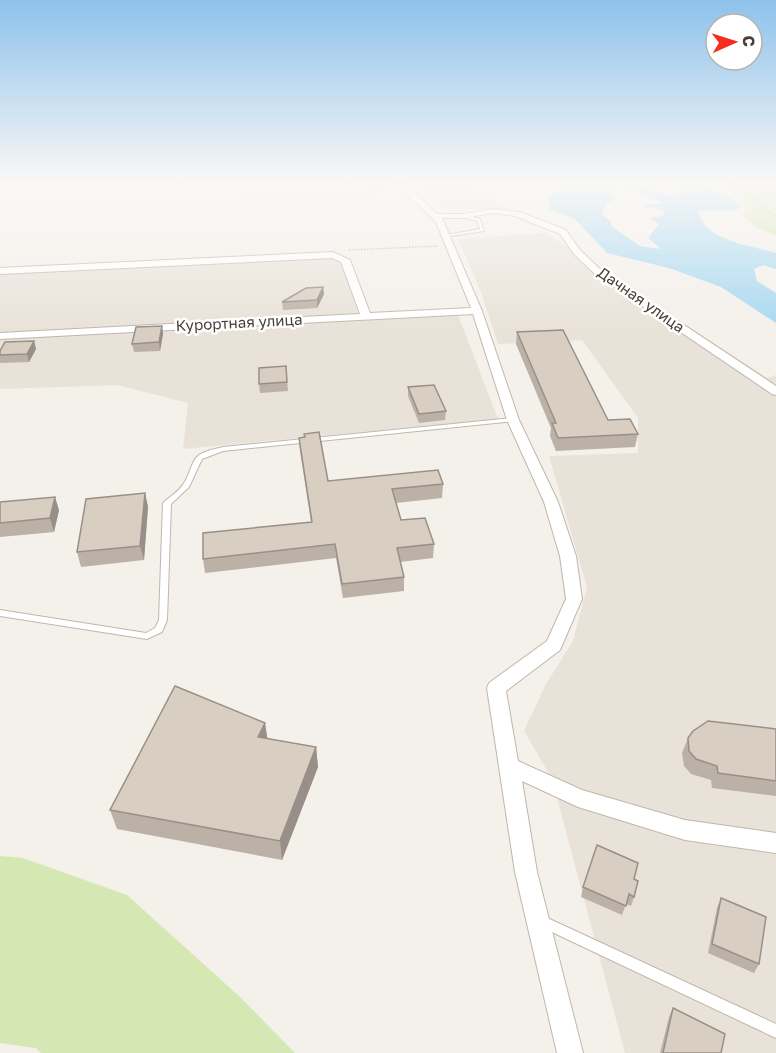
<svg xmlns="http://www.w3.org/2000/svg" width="776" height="1053" viewBox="0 0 776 1053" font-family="'Golos Text',sans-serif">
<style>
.residential{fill:#e8e2d8}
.green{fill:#d5e8b3}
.water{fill:#a7d8f0;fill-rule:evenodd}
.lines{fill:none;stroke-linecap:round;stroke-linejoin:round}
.lane-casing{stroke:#c0b7ac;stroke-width:2}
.street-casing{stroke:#c0b7ac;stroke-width:2}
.path{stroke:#c2b29d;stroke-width:1.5;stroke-dasharray:1.5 1.5;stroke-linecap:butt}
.lane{fill:#fff;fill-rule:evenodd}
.street{fill:#fff;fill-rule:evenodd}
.wall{fill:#bbb1a7}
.shaded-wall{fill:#989088}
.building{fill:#d9cec2;stroke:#989088;stroke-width:1.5}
.labels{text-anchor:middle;stroke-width:5;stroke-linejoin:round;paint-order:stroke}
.far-street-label{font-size:15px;fill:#484038;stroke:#fff}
</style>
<rect width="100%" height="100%" fill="#f4f0ea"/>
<path class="residential" d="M412,183L471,184L505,209H446Z
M546,233L767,378L776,375V1053H625L552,779L524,731L546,684L573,641L587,587L549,456L638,453V418L582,340L498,344L481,292L458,239Z
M327,257L341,260L360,320L458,315L498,419L183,449L188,403L117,385L0,389V273Z"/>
<path class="green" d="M711,183H776V236L757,228L743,215L747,207L737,196Z
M0,856L23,858L127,895L239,996L295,1053H41L36,1048L0,1043Z"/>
<path class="water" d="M563,183H615L643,187L675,197L679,193V183C702,183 722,190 741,205L737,210L698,211C704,241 750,245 776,253V269L763,265L754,269L757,281L776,293V323L721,287L669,268L607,253L575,219L549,209V198ZM612,188L631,189L663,203L641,206L665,211L662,216L650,218L659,224L648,238L661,249L640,246L611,226V222L602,214L607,203L614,200L611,195L615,190Z"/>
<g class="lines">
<g class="lane-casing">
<path id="lane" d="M464,215L480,219L484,231L444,237V236L446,235L480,229L477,221L463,217L462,216Z
M513,418L516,420L515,421L223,451L202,459L189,487L171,504L167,620L162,632L147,639L0,616V610L146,633L155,628L159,620L163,503C170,496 179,492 184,483C189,476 190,468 194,461C199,451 213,450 223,447Z
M541,915L776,1024V1038L537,925L535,921L537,917Z"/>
</g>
<g class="street-casing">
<path id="street" d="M395,183H404L437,214H464L493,209L520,212L566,230L580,250L601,270L776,386V395L772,394L595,274L574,254L560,234L515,216L493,213L464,218H442L482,311L519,420L558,502L576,556L582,599L560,650L506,691L518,761L582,790L685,820L776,833V853L685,840L578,807L522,781L537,872L583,1053H557L515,872L487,688L489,683L547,641L566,599L560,556L544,502L507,420L473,314L0,339V333L360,314L341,262L332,258L0,274V268L333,252L350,260L370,313L471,308L436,222Z"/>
</g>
<path class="path" d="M178,183L267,195L392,191
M268,183L272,195
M351,183L384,190
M733,183L759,201L776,218
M349,250L439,246"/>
<use href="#lane" class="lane"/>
<use href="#street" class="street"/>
</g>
<path class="wall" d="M323,287L324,294L317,308L283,310L282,302Z
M162,326L163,334L160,351L134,352L132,344Z
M517,332L608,420L638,434L635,447L556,451L550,436L551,428L516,344Z
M34,341L36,349L29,362L0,363V351Z
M286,366L288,391L260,393L259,384Z
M408,387L446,411L445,420L419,423L408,396Z
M304,434L328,481L443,484L442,498L396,503L401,520L434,544L433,558L400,562L404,577V591L343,598L336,558L205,573L203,559L311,522L300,451L299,438H305Z
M145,493L148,507L144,560L81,567L77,552Z
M0,502L59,510L54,532L0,537Z
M265,723L267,738L316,747L318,767L282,860L117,829L110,810Z
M776,729V796L712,788L711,780L691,774L684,766L682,753L688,738Z
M634,879V897L631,906L626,904L622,915L581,897L583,887Z
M721,898L759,964L754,973L708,953L717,908Z
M673,1008L721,1053H660L669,1017Z"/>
<path class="shaded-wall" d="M323,287L324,294L317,308V300Z
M162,326L163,334L160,351L159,342Z
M34,341L36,349L29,362L27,354Z
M145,493L148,507L144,560L140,546Z
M55,497L59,510L54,532L50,518Z
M265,723L268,743L258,737Z
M316,747L318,767L282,860L280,841Z"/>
<path class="building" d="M323,287L317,300L282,302L306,288Z
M162,326L159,342L132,344L136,327Z
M563,330L608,420L630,419L638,434L558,438L552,423H556L517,332Z
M34,341L27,354L0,355V351L5,342Z
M286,366L287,382L259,384V368Z
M434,385L446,411L419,414L408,387Z
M319,432L328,481L438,470L443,484L392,489L401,520L425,518L434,544L397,548L404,577L342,584L335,544L203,559V533L312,522L299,438L305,437L304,434Z
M145,493L140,546L77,552L86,499Z
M55,497L50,518L0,523V502Z
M175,686L265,723L258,737L316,747L280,841L110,810Z
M708,721L776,729V781L718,773L717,766L696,759L689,751L688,738L693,731Z
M597,845L638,863L634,879L638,881L634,897L629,894L626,906L583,887Z
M721,898L766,917L759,964L712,944Z
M673,1008L725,1034L721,1053H663Z"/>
<linearGradient id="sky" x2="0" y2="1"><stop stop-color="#8ec2eb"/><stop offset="0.55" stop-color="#faf8f6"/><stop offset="1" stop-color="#faf8f6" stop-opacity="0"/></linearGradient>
<rect width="776" height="331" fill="url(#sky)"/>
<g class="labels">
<g class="far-street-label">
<text transform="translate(641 300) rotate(35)" y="5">Дачная улица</text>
<text transform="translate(239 323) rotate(-3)" y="5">Курортная улица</text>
</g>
</g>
<g transform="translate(734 42) rotate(87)"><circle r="28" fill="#ffffff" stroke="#b6b3af" stroke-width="1.5"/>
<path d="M0-4.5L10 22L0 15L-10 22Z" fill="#f72c1e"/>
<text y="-9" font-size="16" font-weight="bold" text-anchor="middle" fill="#484038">С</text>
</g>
</svg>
